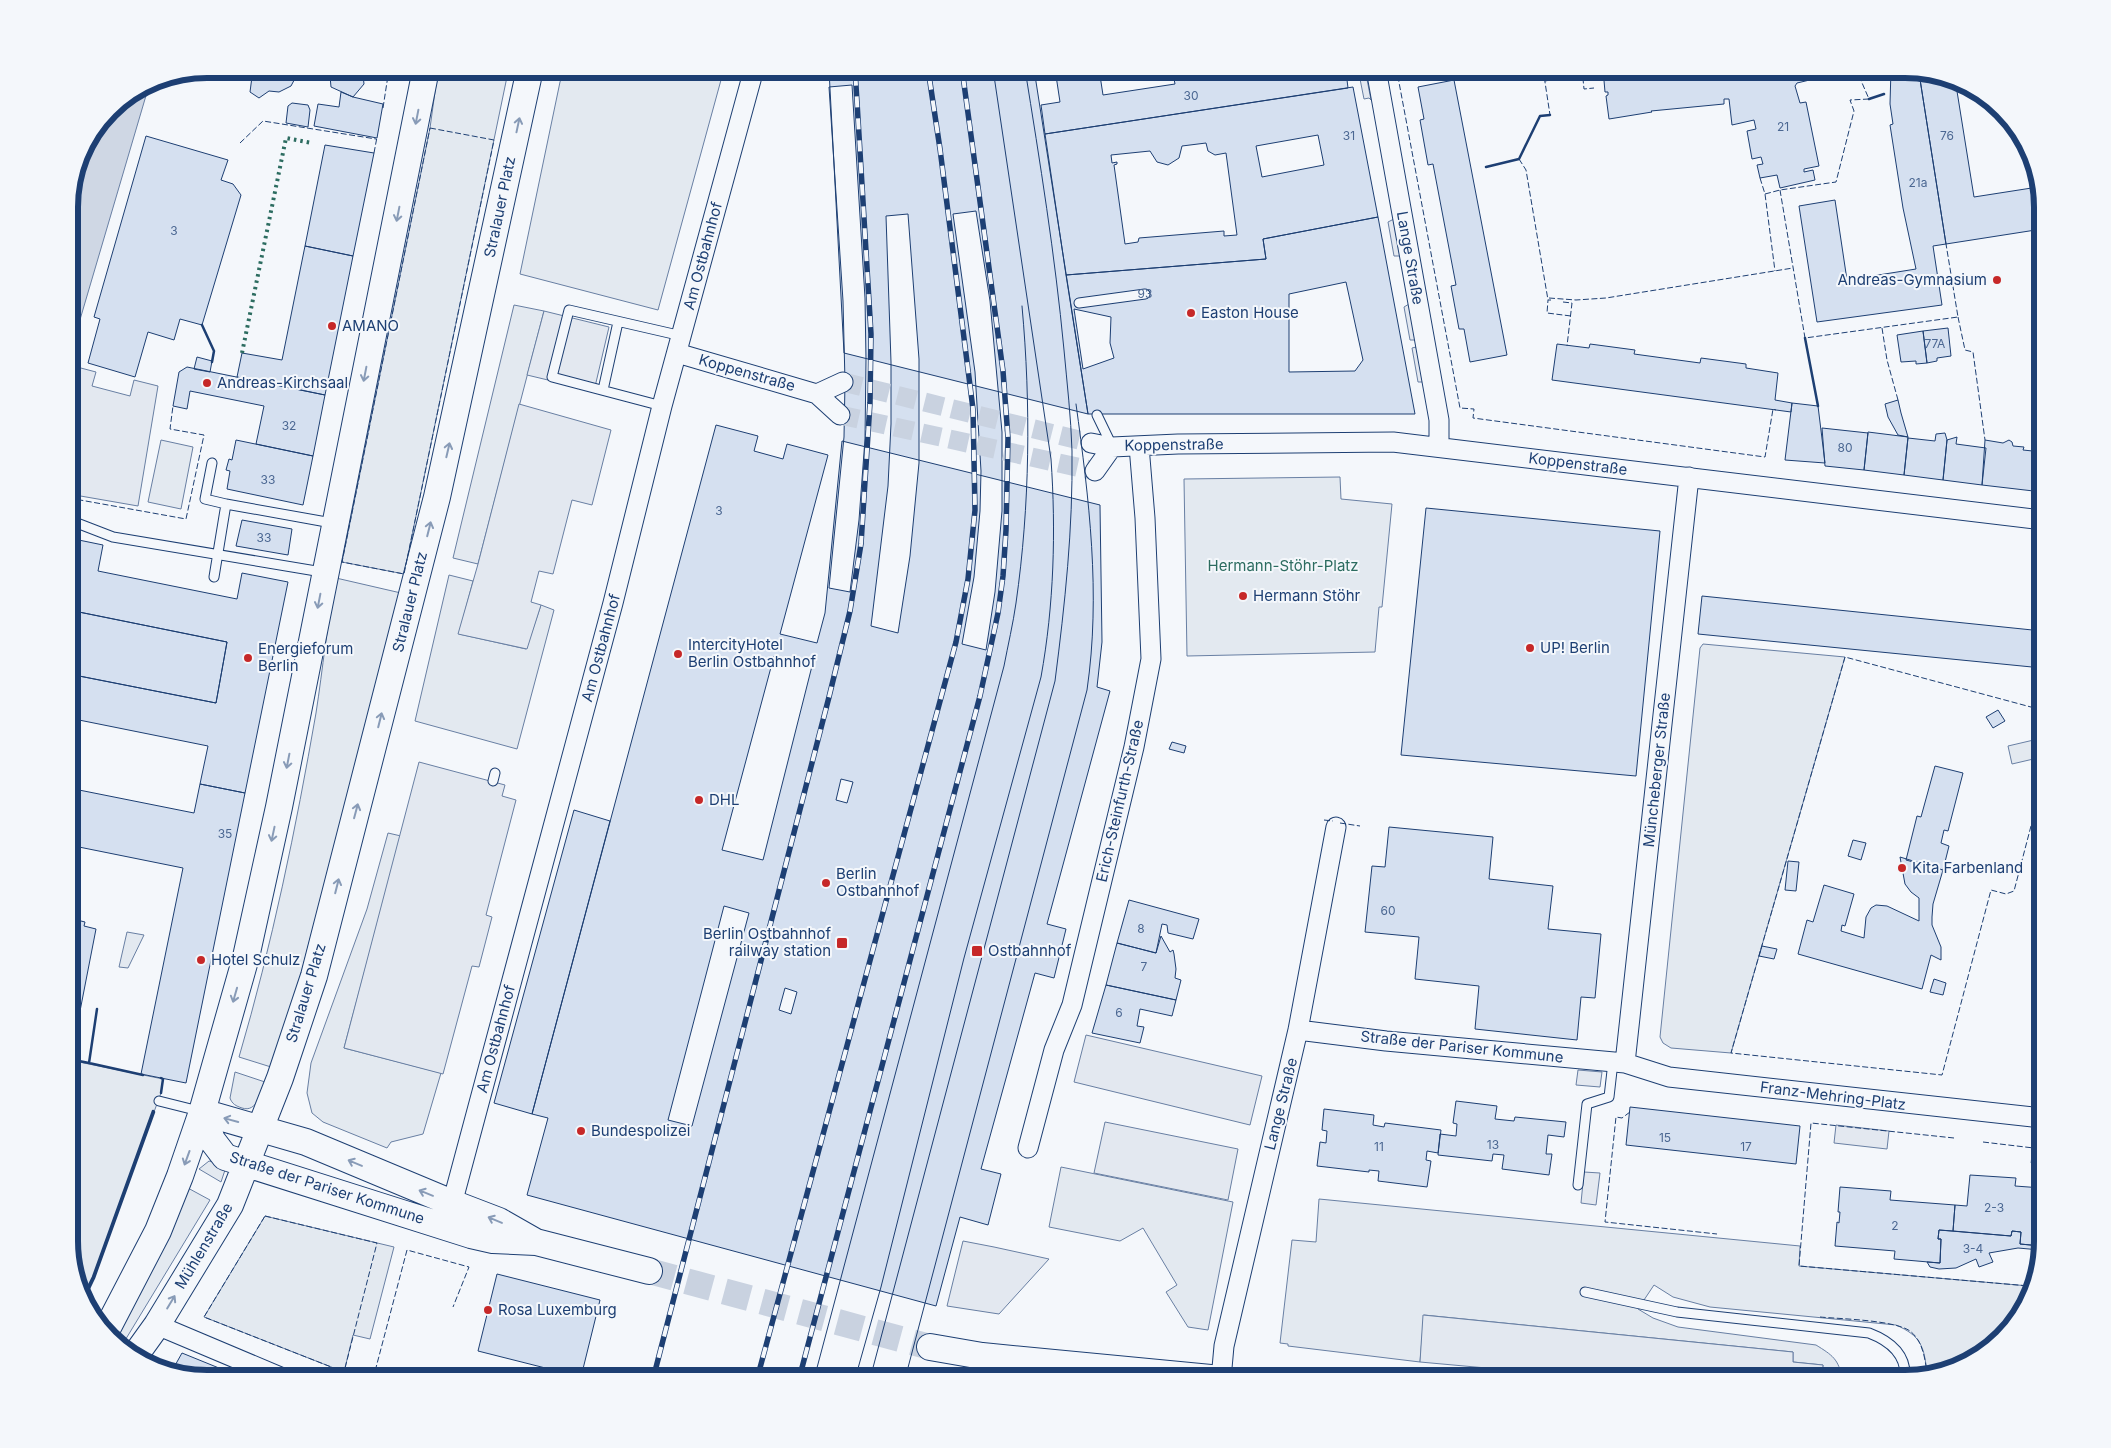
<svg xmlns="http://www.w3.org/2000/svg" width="2111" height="1448" viewBox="0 0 2111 1448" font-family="Inter,sans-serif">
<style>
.green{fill:#e3e9f0;stroke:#687fa3}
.parking{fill:#e3e8f0;stroke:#687fa3}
.water{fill:#cfd7e4;stroke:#687fa3}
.building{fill:#d5e0f0;stroke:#1d3f73;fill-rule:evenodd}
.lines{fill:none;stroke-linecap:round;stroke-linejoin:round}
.street-tunnel{stroke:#c9d2e0;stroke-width:19;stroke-dasharray:19 9;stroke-linecap:butt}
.secondary-tunnel{stroke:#c9d2e0;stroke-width:26;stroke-dasharray:26 13;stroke-linecap:butt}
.lane-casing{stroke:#1d3f73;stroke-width:11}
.street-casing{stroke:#1d3f73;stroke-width:21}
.secondary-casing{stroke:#1d3f73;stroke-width:28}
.lane{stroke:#f4f7fb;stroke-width:9}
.street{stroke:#f4f7fb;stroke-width:19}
.secondary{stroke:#f4f7fb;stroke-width:26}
.tram{stroke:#1d3f73;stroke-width:1}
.rail-casing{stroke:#1d3f73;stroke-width:5.5}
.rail{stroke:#f4f7fb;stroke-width:4;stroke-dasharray:11;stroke-linecap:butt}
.hedge{stroke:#2c6c60;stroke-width:4;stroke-dasharray:2.5 4;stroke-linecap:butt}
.fence{stroke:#1d3f73;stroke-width:1;stroke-dasharray:6 2.5;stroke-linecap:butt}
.wall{stroke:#1d3f73;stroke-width:2.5}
.oneway{stroke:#889bb7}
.poi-dot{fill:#c62828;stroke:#f4f7fb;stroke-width:2}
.labels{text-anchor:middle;stroke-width:4;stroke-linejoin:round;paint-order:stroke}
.number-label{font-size:12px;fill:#4b6792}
.street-label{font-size:15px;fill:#1d3f73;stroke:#f4f7fb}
.poi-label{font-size:15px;fill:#1d3f73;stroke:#f4f7fb;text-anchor:start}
.park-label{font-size:15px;fill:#2c6c60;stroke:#f4f7fb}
.rim{fill:none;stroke:#1d3f73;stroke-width:6}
</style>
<rect width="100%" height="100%" fill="#f4f7fb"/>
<path class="green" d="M565,69H724L658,310L520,274L560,82Z
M438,70L508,72L404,574L342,562L430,128Z
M514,305L544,311L478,564L453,558Z
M161,440L193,447L181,509L148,502Z
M1340,477L1341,499L1392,504L1382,607H1379L1375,652L1187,656L1184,479Z
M449,575L473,581L459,634L526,649L541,605L554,610L517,749L415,721Z
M336,578L401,593L292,1008L271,1067L239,1057C272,945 296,828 316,713C323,668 327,623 336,578Z
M1703,644L1845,657L1731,1053L1671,1048L1663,1043L1660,1037L1700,648Z
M2038,739L2042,757L2012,764L2008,746Z
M388,833L401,836L344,1048L441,1073L423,1134L391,1142L387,1148L323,1122L312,1113L307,1093L311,1063L367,909Z
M127,932L144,935L128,968L119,967Z
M69,1060L163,1079L161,1093L93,1277L83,1297L69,1250Z
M235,1072L265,1082C261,1092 257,1113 242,1108C236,1106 232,1104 230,1098Z
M209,1161L213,1162L225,1170L221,1182L199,1169Z
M1061,1167L1233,1202L1208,1330L1188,1327L1166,1292L1177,1285L1143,1228L1120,1241L1049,1227Z
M186,1187L210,1200L121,1347L113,1338Z
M1319,1199L1800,1246L1799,1266L2029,1286L2019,1318L1973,1361L1955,1366L1937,1364L1936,1371L1927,1373C1924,1346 1921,1336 1896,1325L1710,1307L1673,1297L1654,1285L1638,1309L1653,1318L1678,1327L1816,1345C1832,1355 1839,1359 1842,1379H1822L1823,1365L1793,1362V1352L1424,1315L1420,1362L1288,1346V1344L1280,1343L1292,1240L1316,1242Z
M265,1216L394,1247L370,1339L353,1335L344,1372L204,1317Z"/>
<path class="parking" d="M1358,69H1365L1371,100L1369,98L1364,99Z
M1394,219L1400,256H1394L1388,222Z
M1409,304L1416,340H1410L1404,307Z
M544,311L609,327L594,391L527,375Z
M1416,347L1424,382H1418L1412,348Z
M77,367L96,372L92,386L130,396L134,380L158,386L138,506L69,494V391Z
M519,404L611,430L592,505L572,500L553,574L539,571L531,602L541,605L527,649L458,634L478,564Z
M419,762L505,785L502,796L516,800L486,915L492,917L479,967L472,966L443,1074L344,1048Z
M1086,1035L1262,1076L1250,1125L1074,1082Z
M1578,1070L1602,1072L1600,1087L1576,1085Z
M1105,1122L1238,1149L1228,1200L1094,1173Z
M1836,1125L1889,1131L1887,1149L1834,1143Z
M2033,1148L2042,1149V1164L2031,1163Z
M1584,1172L1600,1173L1596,1205L1581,1203Z
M963,1241L994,1247L1049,1259L999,1314L947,1306Z
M1423,1315L1793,1352V1362L1823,1365L1822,1379H1608L1420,1362Z"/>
<path class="water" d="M150,82L69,357V198L79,154L109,109Z"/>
<path class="building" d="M253,69L265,70L300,69L291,86L279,92L269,91L259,98L250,92Z
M334,69L363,75L364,84L353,97L331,87L330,76Z
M845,69H1034L1088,414L844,353L829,70Z
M1055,69H1099L1103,95L1175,84L1173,74L1200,72L1201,80L1248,69H1349L1351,80H1347L1348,88L1045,134L1041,105L1060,102Z
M1603,69H1856L1797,83L1795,86L1800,103L1806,102L1819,166L1804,169V172L1813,170L1815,180L1780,188L1777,175L1760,178L1757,165L1763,164L1761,157L1752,159L1747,131L1756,129L1754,120L1732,125L1729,99H1724V104L1651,111L1652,112L1609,119L1606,96L1608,95V92H1605Z
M1891,69H1904L1919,73L1946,244L1933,246L1942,305L1817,322L1799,206L1835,200L1847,280L1916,269L1903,208L1890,125L1893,124L1890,104Z
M1919,73L1956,85L1974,197L2038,187L2042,207V229L1946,244Z
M1454,80L1507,355L1470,362L1464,329H1459L1451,286L1456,285L1433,164L1428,165L1420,120L1424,119L1418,87Z
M852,85L865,298L866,360L865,439L859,520L850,592L829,588L844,437L845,382L843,301L829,87Z
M1353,87L1378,217L1263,239L1266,259L1066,275L1045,134ZM1318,135L1324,165L1262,177L1256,146ZM1206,143L1208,151L1215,155L1226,153L1237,235L1224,236V231L1139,238L1138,242L1125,244L1114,165L1117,164V162L1112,163L1111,155L1150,151L1157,162L1168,165L1179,158L1182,146Z
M341,92L353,97L383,104L377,138L314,126L318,104L339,107Z
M292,103L308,105L310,110L308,127L286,123L288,106Z
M146,136L228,160L221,180L233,184L241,195L202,325L180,319L174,340L148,332L135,377L88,363L100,319L94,317Z
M325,145L374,153L353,256L305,246Z
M976,211L990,301L1002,432V511L995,592L986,650L962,644L974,577L980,511L981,471L975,372L953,214Z
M908,214L919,359V463L910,556L898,633L871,626L888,486L891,424V362L886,216Z
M1378,217L1415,414H1088L1066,275L1266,259L1263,239ZM1346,282L1363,360L1355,371L1289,372V294ZM1074,309L1111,317L1110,343L1114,358L1083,369Z
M305,246L353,256L325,395L237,377L242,353L282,360Z
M1948,328L1951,356L1937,358V361L1927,363L1923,331Z
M1923,331L1927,363L1916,364V361L1901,362L1897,335Z
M1557,344L1589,348L1590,344L1635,350L1634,354L1700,363L1701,358L1746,364V368L1778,373L1775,400L1792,403L1791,412L1552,380Z
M197,357L212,361L210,372L194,369Z
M187,367L325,395L313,456L256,444L264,406L190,391L187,409L173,406L179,372Z
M1898,400L1901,413L1908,437L1898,435L1888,417L1885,404Z
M1792,403L1818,406L1825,463L1785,460Z
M716,425L758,436L754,451L783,459L787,444L828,455L780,634L817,643L825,613L842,441L1100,505L1102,642L1097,687L1110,691L1047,924L1066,929L1054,978L1035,973L981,1169L1001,1174L988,1225L960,1217L936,1306L527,1195L548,1118L532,1114ZM774,656L812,666L763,860L722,850ZM724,906L749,913L692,1126L668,1120Z
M1822,428L1868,433L1864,470L1825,466Z
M1868,432L1908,437L1904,475L1864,470Z
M1945,433L1947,440L1943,480L1904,475L1908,438L1935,441L1936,434Z
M1957,437L1956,444L1986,448L1982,485L1943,480L1947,440Z
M236,440L313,456L303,505L227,489L230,471L226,470L229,459L232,460Z
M1985,440L2003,443L2009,440L2012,442L2013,446L2024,447L2023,450L2042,452V492L1982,485Z
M1426,508L1660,531L1636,776L1401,755Z
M242,520L292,529L288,555L236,546Z
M69,538L103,545L98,571L237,599L242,573L288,582L245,793L200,784L208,746L69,718V674L216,703L227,642L69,610Z
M1702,596L2042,631V668L1698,634Z
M69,610L227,642L216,703L69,674Z
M1998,710L2005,721L1993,728L1986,717Z
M1172,742L1186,746L1184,753L1169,749Z
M1935,766L1963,773L1948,831L1944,830L1941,843L1949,846L1943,870L1906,860L1917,816L1921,817Z
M841,779L853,782L847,803L836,800Z
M200,784L245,793L186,1083L141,1074L183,868L69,845V788L194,813Z
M574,810L610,821L532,1114L494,1103Z
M1389,827L1493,837L1489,879L1553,886L1548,929L1601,934L1595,998L1581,997L1577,1040L1475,1029L1479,986L1415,979L1419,937L1365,932L1372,866L1385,867Z
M1853,840L1866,843L1861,860L1848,856Z
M1900,857L1943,870L1933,904L1932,917V925L1941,947V960L1931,955L1922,989L1798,954L1807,920L1813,922L1824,885L1854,894L1845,926L1842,925L1841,931L1864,938L1866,917L1871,908L1876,905L1887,906L1919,921V898L1911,892L1905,884Z
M1788,861L1799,862L1796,891L1785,890Z
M1129,900L1199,919L1193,939L1168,933L1167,925L1162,924L1156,953L1117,943Z
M69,918L85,922L84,926L96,929L73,1047L69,1046Z
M1161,936L1170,952L1173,950L1174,954L1176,969L1175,978L1181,980L1176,1000L1106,985L1117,943L1156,953Z
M1762,946L1777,949L1774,959L1759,956Z
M1934,979L1946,983L1943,995L1930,992Z
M1106,985L1176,1000L1172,1016L1140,1009L1137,1026L1144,1027L1140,1043L1092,1033Z
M785,988L797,992L791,1014L779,1010Z
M1456,1101L1497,1106L1495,1119L1514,1121L1515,1117L1566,1122L1564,1137L1548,1135L1546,1154H1552L1549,1175L1502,1169L1504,1155L1493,1154L1492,1161L1438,1155L1440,1134L1456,1136L1457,1124L1453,1123Z
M1630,1107L1800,1126L1796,1164L1626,1145Z
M1324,1109L1374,1115L1373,1125L1384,1127L1385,1123L1441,1130L1438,1153L1427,1151L1426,1160L1431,1161L1427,1187L1378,1181L1379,1171L1369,1170V1172L1317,1166L1320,1142L1326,1143L1327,1131L1322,1130Z
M1970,1175L2016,1178L2015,1186L2042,1188L2041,1246L2020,1244L2021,1232L2012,1231L2011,1236L1953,1231L1955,1205L1967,1206Z
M1840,1187L1891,1191L1890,1200L1955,1205L1953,1231L1939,1230L1938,1239H1941L1940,1263L1894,1259L1895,1251L1835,1246L1837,1222L1839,1223L1840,1212H1838Z
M1939,1230L2011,1236L2012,1231L2021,1232L2020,1244L2041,1246L2040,1250L2018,1248L1989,1253L1993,1262L1979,1267L1976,1259L1956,1268L1939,1269L1930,1267L1927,1262L1940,1263L1941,1239H1938Z
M497,1274L600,1300L581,1377L478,1351Z
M182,1353L246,1379H207L173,1369Z"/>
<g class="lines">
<path class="street-tunnel" d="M843,382L1091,443
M840,415L1095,471"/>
<path class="secondary-tunnel" d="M649,1271L930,1347"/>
<g class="lane-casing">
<path id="lane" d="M1079,303L1145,294
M603,390L618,322
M662,406L552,377L569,310L682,336
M1097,415L1112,446
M212,463L205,499L226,504
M69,520L113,537L322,572
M214,577L226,504L332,523
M493,781L495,773
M159,1101L199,1111
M1578,1185L1587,1104L1609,1097L1613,1062
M1585,1292L1677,1312L1869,1333C1890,1341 1907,1355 1905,1379"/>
</g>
<g class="street-casing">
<path id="street" d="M1376,69L1439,420V447
M677,353L817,394L840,415
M817,394L843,382
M1091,443L1112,447L1178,444L1393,442L2042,520
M1095,471L1112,447
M1298,1030L1386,1041L1625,1063L1669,1077L2042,1118
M1625,1063L1689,477
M1028,1148L1054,1050L1072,1005L1134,747L1151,659L1145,518L1139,446
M449,1215L613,603L662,406L754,69
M157,1325L285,1379
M1014,1379L1015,1360
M1221,1379L1224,1346L1298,1030L1336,827"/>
</g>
<g class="secondary-casing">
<path id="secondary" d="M202,1112L212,1140L225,1157L471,1235L493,1240L536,1242L649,1271
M202,1112L306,1142L452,1203L499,1221L534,1241
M106,1331L158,1231L180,1176L202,1112L246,957L279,807L426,69
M930,1347L982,1356L1221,1379
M134,1357L157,1325L230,1205L280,1078L314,976L437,497L530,69"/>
</g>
<use href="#lane" class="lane"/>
<use href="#street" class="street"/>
<use href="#secondary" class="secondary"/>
<path class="tram" d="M814,1379L1004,666C1008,645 1013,624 1016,603C1030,505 1031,405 1022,306
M855,1379L881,1287L964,958L1041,677C1054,605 1056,531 1051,459L993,69
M870,1379L1055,681C1065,603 1073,530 1072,451C1071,417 1067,383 1064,350C1055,255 1040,162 1025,69
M905,1379L1087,690C1101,594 1089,499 1076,404"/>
<g class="rail-casing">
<path id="rail" d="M653,1379L829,697L850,611L861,544L870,403L871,334L855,69
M757,1379L956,642L968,579L975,510L973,409L940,149L928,69
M799,1379L980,696L998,613L1003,576L1006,530L1008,438L1003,371L962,69"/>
</g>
<use href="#rail" class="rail"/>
<path class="hedge" d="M242,353L286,138L312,143"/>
<path class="fence" d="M1530,69L1467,79L1456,69L1398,77L1460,408L1474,409L1473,418L1765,457L1773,409L1776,410
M1543,69L1550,115
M1582,69L1584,89L1594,88
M1545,81L1556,79L1554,69
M383,108L389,69
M430,128L494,140L404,574L342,562Z
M240,143L263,121L376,139
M374,153L377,137
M1519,159L1526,170L1548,300
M1760,178L1765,194L1775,271
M1780,190L1805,338L1958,317L1946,244
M1765,194L1780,190L1836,182L1854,111L1850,100L1869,99L1856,69
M1549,298L1576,300L1606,298L1793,268
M1551,300H1548L1547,313L1571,316
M1563,302L1572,303L1567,346
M1958,317L1965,350L1973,352L1985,440
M1882,328L1887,360L1898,400
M69,498L186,519L204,435L170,429L173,406
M2042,710L1845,657L1731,1053L1942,1075L1991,890L2006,894L2014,891L2042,784
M1324,820L1333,821
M1340,823L1360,826
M1630,1112L1622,1118L1616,1117L1605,1222L1717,1234
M1954,1138L1811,1123L1799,1266L2029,1286
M1983,1142L2042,1149
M265,1216L377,1243L344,1372L204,1317Z
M1820,1317C1841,1319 1894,1320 1910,1331C1923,1341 1925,1359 1927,1373
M373,1379L407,1250L469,1267L453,1307"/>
<path class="wall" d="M1869,99L1884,94
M1486,167L1519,159L1540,116L1550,115
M202,325L214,351L212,362
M1805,338L1818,406
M97,1009L89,1063L143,1075
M69,1059L89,1063
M161,1093L163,1079L161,1078
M83,1297L93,1277L153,1111L154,1112L94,1278L84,1299"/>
</g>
<defs><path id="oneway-shaft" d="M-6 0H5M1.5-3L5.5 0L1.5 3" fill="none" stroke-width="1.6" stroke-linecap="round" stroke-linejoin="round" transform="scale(1.25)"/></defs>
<g class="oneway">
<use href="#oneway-shaft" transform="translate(417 117) rotate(101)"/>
<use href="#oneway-shaft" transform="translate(518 125) rotate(-78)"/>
<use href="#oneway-shaft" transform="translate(398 214) rotate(101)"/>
<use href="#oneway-shaft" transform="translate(365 374) rotate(101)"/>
<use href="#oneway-shaft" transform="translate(448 450) rotate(-77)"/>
<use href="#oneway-shaft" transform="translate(429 529) rotate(-76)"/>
<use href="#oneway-shaft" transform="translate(319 601) rotate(101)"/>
<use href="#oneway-shaft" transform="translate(380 720) rotate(-76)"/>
<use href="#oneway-shaft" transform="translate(288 761) rotate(101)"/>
<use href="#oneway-shaft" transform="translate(356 811) rotate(-75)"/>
<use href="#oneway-shaft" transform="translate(273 834) rotate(102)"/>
<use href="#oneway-shaft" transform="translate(337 886) rotate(-76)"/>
<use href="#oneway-shaft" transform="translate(235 995) rotate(106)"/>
<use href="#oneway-shaft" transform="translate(231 1120) rotate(-165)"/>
<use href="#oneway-shaft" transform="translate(187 1158) rotate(110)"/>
<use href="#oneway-shaft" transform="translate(355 1163) rotate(-157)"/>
<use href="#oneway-shaft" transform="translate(426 1193) rotate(-158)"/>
<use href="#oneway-shaft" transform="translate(495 1220) rotate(-157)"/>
<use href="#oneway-shaft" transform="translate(171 1302) rotate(-59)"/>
</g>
<g class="poi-dot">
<circle cx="1997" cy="280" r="5"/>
<circle cx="1191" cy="313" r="5"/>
<circle cx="332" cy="326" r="5"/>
<circle cx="207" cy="383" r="5"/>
<circle cx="1243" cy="596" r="5"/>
<circle cx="1530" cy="648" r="5"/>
<circle cx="678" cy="654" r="5"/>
<circle cx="248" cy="658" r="5"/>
<circle cx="699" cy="800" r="5"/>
<circle cx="1902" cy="868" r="5"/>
<circle cx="826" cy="883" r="5"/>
<rect x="836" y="937" width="12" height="12" rx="2.5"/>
<rect x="971" y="945" width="12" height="12" rx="2.5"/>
<circle cx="201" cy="960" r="5"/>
<circle cx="581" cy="1131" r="5"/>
<circle cx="488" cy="1310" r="5"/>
</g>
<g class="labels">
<g class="number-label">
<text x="1191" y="100">30</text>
<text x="1783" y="131">21</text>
<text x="1349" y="140">31</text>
<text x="1947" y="140">76</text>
<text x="1918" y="187">21a</text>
<text x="174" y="235">3</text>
<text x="1145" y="298">93</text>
<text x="1935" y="348">77A</text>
<text x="289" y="430">32</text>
<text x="1845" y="452">80</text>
<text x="268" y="484">33</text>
<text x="719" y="515">3</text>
<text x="264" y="542">33</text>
<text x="225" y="838">35</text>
<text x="1388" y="915">60</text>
<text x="1141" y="933">8</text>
<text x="1144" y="971">7</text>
<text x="1119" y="1017">6</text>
<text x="1665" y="1142">15</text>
<text x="1493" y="1149">13</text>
<text x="1379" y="1151">11</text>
<text x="1746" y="1151">17</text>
<text x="1994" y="1212">2-3</text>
<text x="1895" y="1230">2</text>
<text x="1973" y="1253">3-4</text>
</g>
<g class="street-label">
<text transform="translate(500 207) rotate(-78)" y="5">Stralauer Platz</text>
<text transform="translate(703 256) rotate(-75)" y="5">Am Ostbahnhof</text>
<text transform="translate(1410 258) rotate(80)" y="5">Lange Straße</text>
<text transform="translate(747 373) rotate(16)" y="5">Koppenstraße</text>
<text transform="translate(1174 445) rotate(-1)" y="5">Koppenstraße</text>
<text transform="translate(1578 464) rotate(7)" y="5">Koppenstraße</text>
<text transform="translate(410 602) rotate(-76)" y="5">Stralauer Platz</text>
<text transform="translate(601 648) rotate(-75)" y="5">Am Ostbahnhof</text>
<text transform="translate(1657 770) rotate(-84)" y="5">Müncheberger Straße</text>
<text transform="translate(1120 801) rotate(-77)" y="5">Erich-Steinfurth-Straße</text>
<text transform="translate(306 993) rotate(-73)" y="5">Stralauer Platz</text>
<text transform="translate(496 1039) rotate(-75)" y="5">Am Ostbahnhof</text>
<text transform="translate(1462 1047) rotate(6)" y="5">Straße der Pariser Kommune</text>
<text transform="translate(1833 1096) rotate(7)" y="5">Franz-Mehring-Platz</text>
<text transform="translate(1281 1104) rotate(-76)" y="5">Lange Straße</text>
<text transform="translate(327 1188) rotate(18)" y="5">Straße der Pariser Kommune</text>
<text transform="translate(204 1246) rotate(-59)" y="5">Mühlenstraße</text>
</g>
<g class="poi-label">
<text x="1987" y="285" text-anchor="end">Andreas-Gymnasium</text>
<text x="1201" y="318">Easton House</text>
<text x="342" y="331">AMANO</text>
<text x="217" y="388">Andreas-Kirchsaal</text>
<text x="1253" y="601">Hermann Stöhr</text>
<text x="688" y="650">IntercityHotel<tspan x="688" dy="17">Berlin Ostbahnhof</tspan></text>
<text x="1540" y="653">UP! Berlin</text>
<text x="258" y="654">Energieforum<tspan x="258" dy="17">Berlin</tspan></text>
<text x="709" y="805">DHL</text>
<text x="1912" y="873">Kita Farbenland</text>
<text x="836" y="879">Berlin<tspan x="836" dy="17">Ostbahnhof</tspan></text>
<text x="831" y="939" text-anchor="end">Berlin Ostbahnhof<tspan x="831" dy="17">railway station</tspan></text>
<text x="988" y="956">Ostbahnhof</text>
<text x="211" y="965">Hotel Schulz</text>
<text x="591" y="1136">Bundespolizei</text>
<text x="498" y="1315">Rosa Luxemburg</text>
</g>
<g class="park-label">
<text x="1283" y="571">Hermann-Stöhr-Platz</text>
</g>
</g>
<path d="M0 0H2111V1448H0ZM207 78H1905A129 129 0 0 1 2034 207V1241A129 129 0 0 1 1905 1370H207A129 129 0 0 1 78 1241V207A129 129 0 0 1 207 78Z" fill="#f4f7fb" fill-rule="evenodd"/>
<path class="rim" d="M207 78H1905A129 129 0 0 1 2034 207V1241A129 129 0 0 1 1905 1370H207A129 129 0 0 1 78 1241V207A129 129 0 0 1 207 78Z"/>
</svg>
